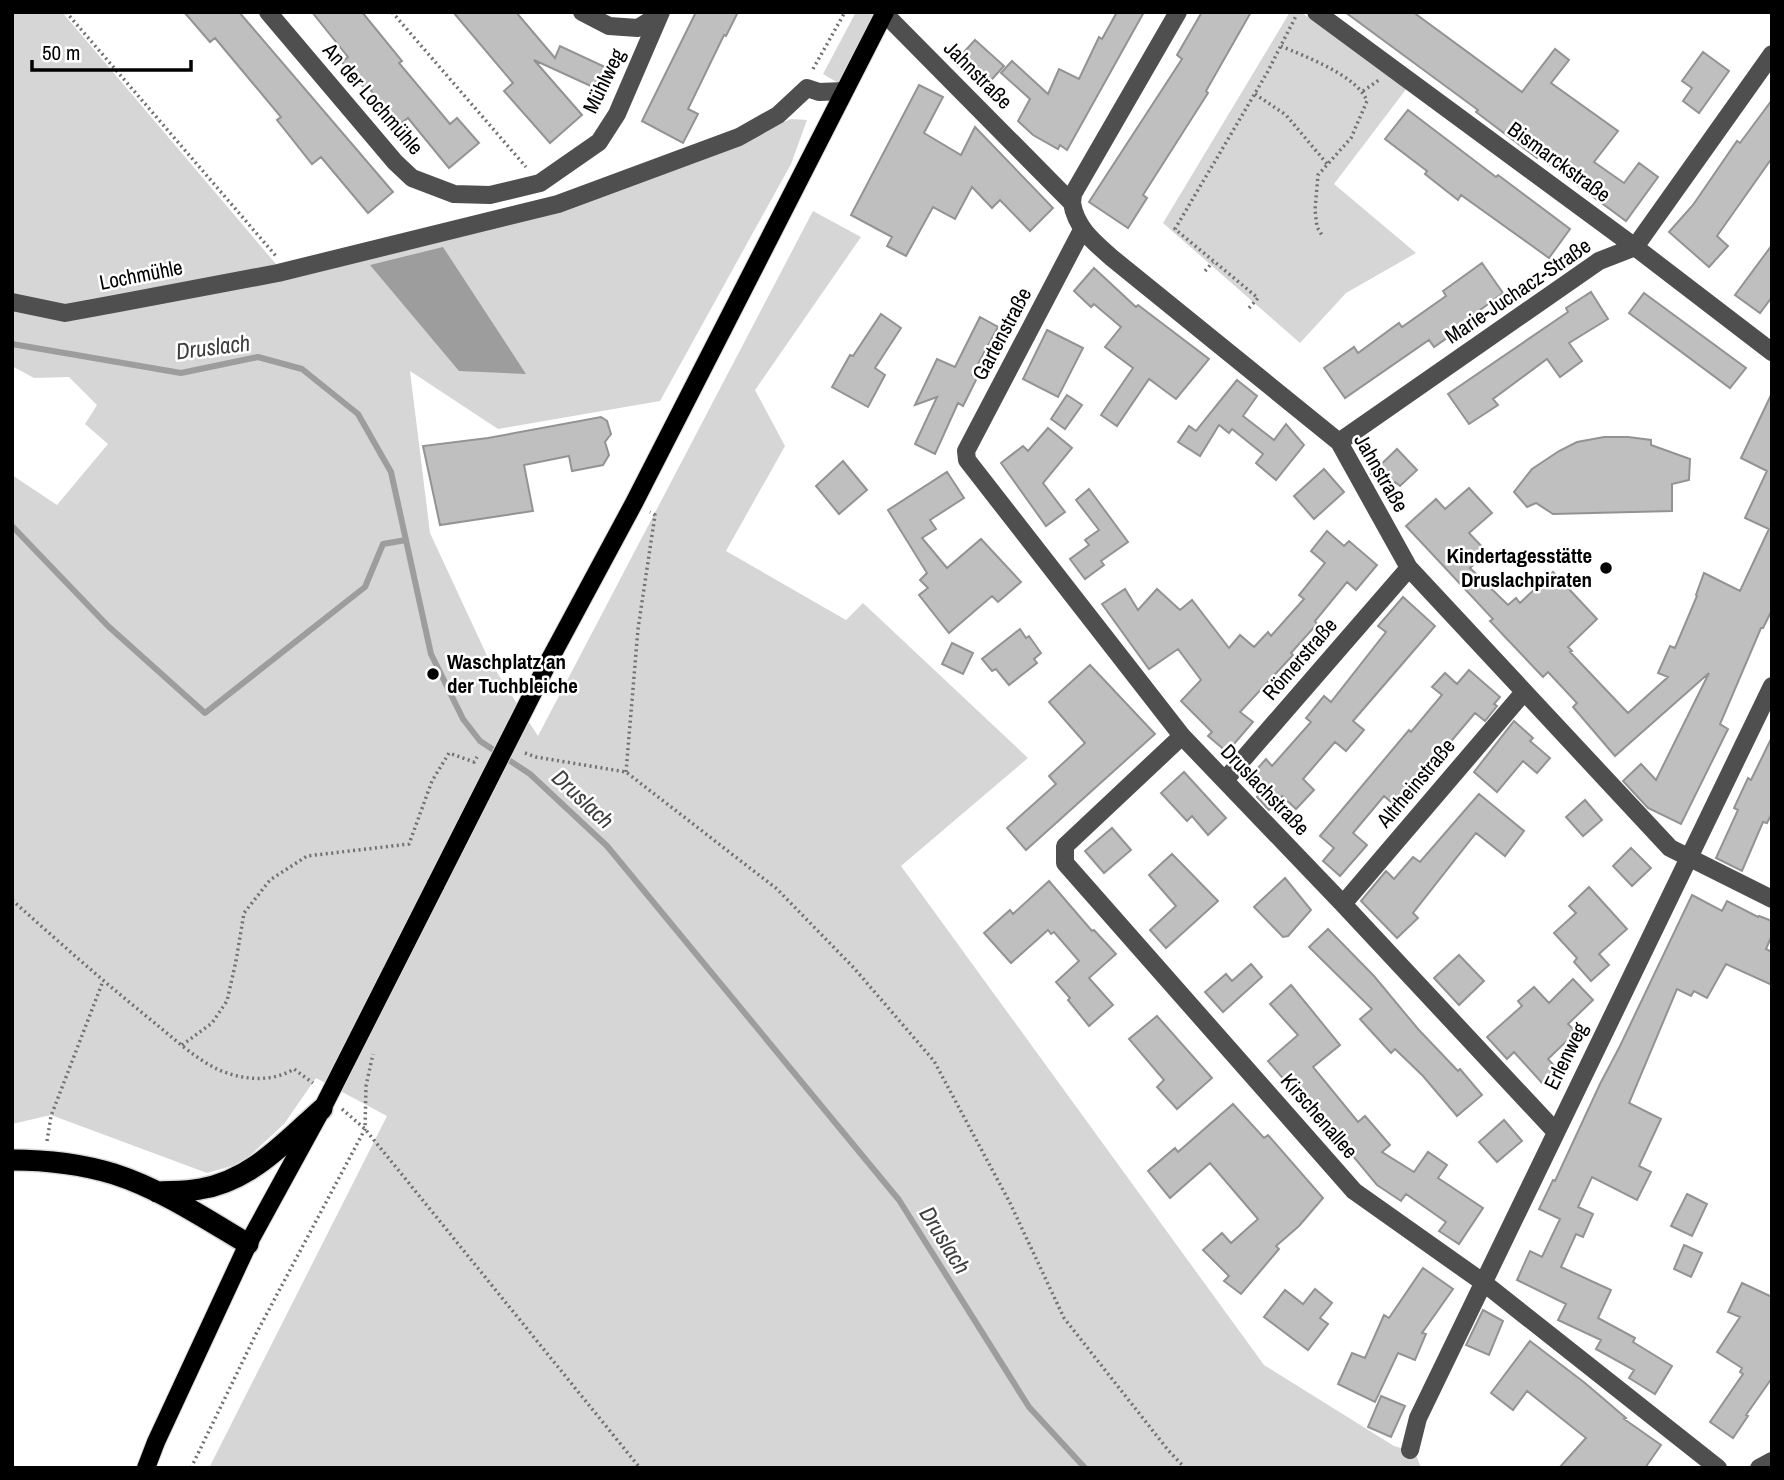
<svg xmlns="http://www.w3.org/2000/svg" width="1784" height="1480" viewBox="0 0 1784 1480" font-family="'Archivo Narrow',sans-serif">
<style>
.green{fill:#d6d6d6}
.water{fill:#9d9d9d}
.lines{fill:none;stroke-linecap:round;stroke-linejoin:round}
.stream{stroke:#9d9d9d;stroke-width:6}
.building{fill:#bfbfbf;stroke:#939393;stroke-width:2}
.major-casing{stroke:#dbdbdb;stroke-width:20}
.highway-casing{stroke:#dbdbdb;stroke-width:24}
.path{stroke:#717171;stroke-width:3.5;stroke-dasharray:2 3.5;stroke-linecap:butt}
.minor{stroke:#4f4f4f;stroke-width:18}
.major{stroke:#000;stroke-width:18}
.highway{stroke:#000;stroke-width:21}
.major-bridge-casing{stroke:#dbdbdb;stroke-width:20;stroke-linecap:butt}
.major-bridge{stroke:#000;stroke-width:18}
.poi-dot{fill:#000;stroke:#fff;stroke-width:2.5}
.labels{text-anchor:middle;stroke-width:5;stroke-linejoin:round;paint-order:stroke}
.street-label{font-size:21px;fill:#000;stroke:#fff}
.poi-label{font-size:21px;font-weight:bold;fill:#000;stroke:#fff;text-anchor:end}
.water-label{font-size:23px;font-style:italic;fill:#3e3e3e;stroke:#fff}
</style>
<rect width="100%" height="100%" fill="#fff"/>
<path class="green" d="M12,12H62L281,270L571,207L791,119L807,120L791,164L660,401L498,429L410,371L430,533L489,660L538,736L813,211L861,237L755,390L785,446L726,551L846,620L863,603L1028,758L901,866L1264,1365L1394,1446L1415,1452L1421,1468H209L387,1116L316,1078L284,1124L242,1163L207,1173L51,1115L12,1124V475L57,505L108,444L85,424L97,405L69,377L34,378L12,366Z
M856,12H877L840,84L823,74Z
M1290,12H1301L1407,88L1334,184L1416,253L1346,293L1300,343L1163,223Z"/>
<path class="water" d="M443,247L526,374L459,371L370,265Z"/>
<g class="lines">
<path class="stream" d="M12,344L181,373L258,357L302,369L358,414L391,472L431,654L463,719L480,741L530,774L607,846L899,1200L1029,1407L1085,1468
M12,526L108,626L205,713L365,587L383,544L406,540"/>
</g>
<path class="building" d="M184,12H239L393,192L368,213L321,157L312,164L277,120L281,117L215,38L210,42Z
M312,12H362L402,61L399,63L450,124L457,118L479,143L449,168L408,118L399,125L369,88L366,90L342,62L348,57Z
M453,12H516L555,58L560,46L605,67L595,88L534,60L582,115L550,143L504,91L513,83Z
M696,12H738L726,36L724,35L688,109L698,114L683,143L642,121Z
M1117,12H1144L1067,150L1060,145L1058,149L1033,135L1018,121L1030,99L1001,73L1012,61L1048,94L1059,69L1079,79L1099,37L1102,39Z
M1202,12H1251L1206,91L1208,93L1143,195L1147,198L1128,228L1089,202L1182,59L1177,55Z
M1345,12H1413L1522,92L1555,49L1569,60L1551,83L1618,131L1594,162L1624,183L1639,163L1658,177L1626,221L1538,156L1537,158L1476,112L1478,110Z
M975,40L1004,66L983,89L954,63Z
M1703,52L1729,71L1699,113L1683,101L1692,88L1682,81Z
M919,85L943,97L924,133L961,155L975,127L1053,208L1030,231L1000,200L992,208L972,187L955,219L933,207L906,256L887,246L892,237L851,215Z
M1772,100V158L1717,236L1728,246L1709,267L1669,232L1693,205L1737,141L1740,143Z
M1408,110L1496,177L1498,175L1570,229L1549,258L1461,195L1458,200L1425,174L1427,171L1385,139Z
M1772,245V297L1760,313L1735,295Z
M1482,263L1503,293L1464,322L1467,324L1434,347L1429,340L1345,398L1324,368L1354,347L1358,353L1399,323L1402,327L1446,296L1443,291Z
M1094,268L1136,307L1138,305L1209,359L1176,399L1149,379L1117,426L1101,415L1133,368L1105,347L1121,327L1094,304L1091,307L1074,291Z
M1591,292L1608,319L1569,343L1582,361L1560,377L1547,359L1493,399L1498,405L1469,424L1448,394L1568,312L1566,308Z
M1644,293L1746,368L1730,388L1629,313Z
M881,314L901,328L875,368L885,375L868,407L832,387L850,355L853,356Z
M980,317L998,327L972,375L977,378L963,406L958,403L935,454L915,444L937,397L915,405L937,359L955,367Z
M1047,330L1083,348L1058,397L1023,379Z
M1237,380L1257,396L1243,416L1274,440L1286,424L1304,445L1276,480L1256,463L1263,454L1232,429L1229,433L1219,425L1200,456L1178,442L1189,426L1196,431Z
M1772,393V610L1763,628H1761L1720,724L1728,729L1681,824L1648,808L1623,781L1641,764L1656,780L1709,673L1615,756L1573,707L1577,703L1548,672L1543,677L1507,639L1490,621L1493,619L1406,526L1436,499L1445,509L1469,488L1492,513L1469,533L1487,552L1470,568L1508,605L1516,598L1520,603L1553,572L1597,619L1568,647L1572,651L1570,652L1628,713L1668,677L1658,673L1670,646L1675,648L1697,596L1696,595L1704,573L1740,591L1769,529L1745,518L1767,471L1741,458Z
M1067,395L1082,405L1065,429L1051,419Z
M601,417L607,421L611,434L605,442L609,455L603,465L572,471L569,456L524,465L533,511L440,525L423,446L488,438Z
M1048,428L1072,448L1043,483L1065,512L1046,526L1001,463L1023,446L1028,451Z
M1604,437H1628L1651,440V445L1690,459L1689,480L1672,484V511L1553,514L1536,503L1527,507L1514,492L1532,469L1559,451L1577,442Z
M1397,449L1417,470L1400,486L1395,482L1386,490L1371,474Z
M843,461L867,490L839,514L816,486Z
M1324,469L1344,492L1314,519L1294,496Z
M947,472L964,498L930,520L936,529L922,538L947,568L981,539L1021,582L998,602L992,596L949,633L919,595L928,588L920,580L927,573L888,510Z
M1089,489L1128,542L1101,561L1104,565L1085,579L1070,559L1089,545L1085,540L1099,530L1076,500Z
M1327,531L1344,546L1349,541L1377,565L1356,590L1347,582L1315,621L1317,624L1291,653L1293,655L1240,712L1253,722L1227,752L1208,736L1212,732L1181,701L1201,680L1178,649L1149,669L1102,604L1125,589L1138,610L1157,589L1180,610L1192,600L1229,648L1240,635L1254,647L1268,632L1271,636L1304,599L1299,595L1325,563L1311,551Z
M1403,597L1435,626L1353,721L1364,730L1346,751L1335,742L1303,779L1314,790L1296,809L1282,796L1269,810L1257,797L1262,791L1249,778L1266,759L1272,766L1311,722L1306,718L1324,696L1331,702L1386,632L1378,626Z
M1020,629L1026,638L1029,636L1041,653L1034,659L1037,663L1009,685L996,669L992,671L982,659Z
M952,643L973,653L963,674L942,664Z
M1090,665L1155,734L1026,850L1007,828L1056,784L1049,776L1085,743L1049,702Z
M1469,670L1500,697L1494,704L1497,706L1485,721L1475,713L1409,791L1410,793L1398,808L1384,796L1353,833L1367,845L1340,876L1323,861L1334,848L1320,836L1409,730L1411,732L1442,695L1432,687L1445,673L1457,684Z
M1514,721L1533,738L1530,741L1550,758L1537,773L1523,761L1497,792L1474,772Z
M1772,737V813L1767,823L1763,822L1742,871L1716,858L1738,810L1734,808L1748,778L1751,780Z
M1184,772L1226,818L1208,835L1192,816L1187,821L1161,793Z
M1479,794L1524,831L1505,856L1476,833L1413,913L1418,918L1397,938L1361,901L1386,871L1394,879L1413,857L1420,862Z
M1585,800L1602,820L1583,836L1566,817Z
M1112,828L1131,850L1104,873L1085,851Z
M1631,848L1651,868L1632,886L1613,866Z
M1172,854L1218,901L1166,948L1150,930L1176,906L1149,875Z
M1285,878L1311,910L1288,936L1283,937L1254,907Z
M1049,881L1092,931L1094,930L1116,954L1089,978L1113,1005L1089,1026L1068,1000L1070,998L1056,982L1079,961L1054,932L1051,934L1048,930L1011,963L984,933L1010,910L1013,914Z
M1589,887L1627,929L1599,954L1609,965L1591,981L1574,962L1577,958L1554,933L1576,913L1569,906Z
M1692,895L1722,911L1727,901L1758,917L1759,916L1772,921V935L1766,949L1772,952V985L1726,964L1707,998L1694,991L1691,996L1677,989L1629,1103L1661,1119L1639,1166L1651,1172L1637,1200L1592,1177L1578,1207L1593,1214L1583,1237L1576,1234L1561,1267L1611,1290L1598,1318L1635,1338L1633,1342L1672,1366L1655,1394L1629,1378L1634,1370L1596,1349L1601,1340L1558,1320L1566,1304L1517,1280L1530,1251L1542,1257L1560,1219L1539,1209L1553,1180L1555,1181L1600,1084L1620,1046Z
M1328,929L1374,976L1418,1029L1458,1071L1460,1069L1482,1095L1457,1116L1423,1076L1395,1049L1391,1053L1360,1019L1372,1009L1309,947Z
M1459,955L1484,981L1459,1005L1434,978Z
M1251,964L1262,977L1223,1012L1205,992L1226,974L1232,981Z
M1573,979L1593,1000L1568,1024L1576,1032L1548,1059L1558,1070L1543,1084L1514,1052L1507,1059L1487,1037L1522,1006L1518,1001L1534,987L1549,1003Z
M1291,985L1340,1045L1313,1067L1358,1122L1365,1116L1390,1145L1382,1152L1414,1172L1428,1152L1447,1165L1438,1178L1483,1208L1459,1244L1439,1231L1446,1222L1406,1194L1401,1201L1377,1185L1289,1079L1286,1082L1268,1061L1298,1035L1270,1004Z
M1157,1016L1212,1078L1177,1109L1157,1087L1164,1080L1129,1039Z
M1233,1104L1264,1138L1268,1135L1323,1198L1299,1226L1276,1246L1279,1249L1241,1294L1224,1281L1229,1276L1203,1250L1222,1233L1231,1243L1258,1219L1210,1163L1170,1198L1148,1171L1175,1148L1178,1152Z
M1504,1120L1522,1141L1497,1162L1479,1142Z
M1687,1194L1707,1204L1692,1236L1671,1226Z
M1684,1245L1702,1253L1691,1277L1674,1269Z
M1423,1268L1453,1289L1422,1333L1426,1334L1415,1360L1398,1353L1375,1402L1338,1384L1352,1353L1365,1358L1384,1315L1389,1318Z
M1742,1283L1772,1297V1378L1746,1415L1748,1416L1733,1438L1710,1422L1743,1374L1740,1372L1742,1368L1717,1352L1740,1317L1728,1312Z
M1315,1289L1332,1303L1320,1318L1328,1324L1308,1350L1264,1317L1285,1290L1303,1304Z
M1483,1310L1503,1321L1489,1355L1466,1345Z
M1530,1341L1585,1383L1626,1418L1624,1419L1661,1445L1645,1468H1559L1586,1438L1527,1391L1513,1410L1491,1393Z
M1381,1396L1405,1406L1391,1437L1368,1427Z"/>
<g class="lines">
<g class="major-casing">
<path id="major" d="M550,659L634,503L885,12
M146,1468L156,1442L248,1244L322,1109L436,884"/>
</g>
<g class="highway-casing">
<path id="highway" d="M12,1160C47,1160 81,1164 114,1174C161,1189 206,1219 248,1244
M157,1192C171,1191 186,1192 200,1189C251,1181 286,1141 322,1109"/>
</g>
<path class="path" d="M66,12L276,256
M392,12L526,167
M1281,46C1304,56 1358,76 1367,101L1351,138L1318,175L1315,210L1317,227L1323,237
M813,69L845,12
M1363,91L1379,80
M1255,94L1286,115L1328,165
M1205,271L1213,262
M1249,308L1258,298L1175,229L1267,73L1297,14
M525,753L536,757L626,772L777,889L854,968L934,1061L1010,1203L1064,1318L1168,1450L1185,1468
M626,772L638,629L655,515L650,512
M12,900C59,942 106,984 156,1024C174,1039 195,1058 217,1069C241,1080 271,1083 294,1069L313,1083
M182,1045L212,1023L227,1001L236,961L244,913L270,880L307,856L409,844L432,781L449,753L474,762L477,757
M342,1109L365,1129L640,1468
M47,1141L51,1116L103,981
M191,1468L256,1334L365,1129L366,1086L373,1054"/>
<path class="minor" d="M268,12L395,162L412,178L454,194L490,195L540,183L599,142L617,114L661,12
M582,12L609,26L638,28L660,14
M1316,12L1635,247L1772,352
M884,13L1072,203C1076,228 1094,242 1112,258L1339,442L1409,568L1670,848L1772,899
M1072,203L1073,194L1178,12
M1082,230L966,451L967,460L1182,736L1343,904L1555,1131
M12,302L65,313L114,304L278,273L558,204L739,137L778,115L807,88L819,92L844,91
M1339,442L1599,261L1635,247L1772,54
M1182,736L1065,846V863L1354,1191L1484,1283L1718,1468
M1225,780L1409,568
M1343,904L1524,692
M1410,1450L1418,1418L1772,686
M1759,1468L1772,1461"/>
<use href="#major" class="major"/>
<use href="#highway" class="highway"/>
<g class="major-bridge-casing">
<path id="major-bridge" d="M436,884L550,659"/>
</g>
<use href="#major-bridge" class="major-bridge"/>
</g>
<g class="poi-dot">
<circle cx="1606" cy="568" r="7"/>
<circle cx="433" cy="674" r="7"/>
</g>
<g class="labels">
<g class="street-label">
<text transform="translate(978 75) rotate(45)" y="7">Jahnstraße</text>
<text transform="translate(604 81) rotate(-64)" y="7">Mühlweg</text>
<text transform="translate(373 99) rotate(49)" y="7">An der Lochmühle</text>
<text transform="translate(1559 162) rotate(36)" y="7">Bismarckstraße</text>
<text transform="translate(141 275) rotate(-11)" y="7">Lochmühle</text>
<text transform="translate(1518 291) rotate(-34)" y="7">Marie-Juchacz-Straße</text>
<text transform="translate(1002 334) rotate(-62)" y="7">Gartenstraße</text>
<text transform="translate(1381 473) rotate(60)" y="7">Jahnstraße</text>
<text transform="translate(1300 659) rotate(-49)" y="7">Römerstraße</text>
<text transform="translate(1416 783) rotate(-50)" y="7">Altrheinstraße</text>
<text transform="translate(1265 790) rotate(46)" y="7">Druslachstraße</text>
<text transform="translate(1566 1056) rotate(-64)" y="7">Erlenweg</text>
<text transform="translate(1319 1116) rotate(49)" y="7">Kirschenallee</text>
</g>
<g class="poi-label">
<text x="1592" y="563">Kindertagesstätte<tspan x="1592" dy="24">Druslachpiraten</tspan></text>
<text x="447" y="669" text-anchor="start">Waschplatz an<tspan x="447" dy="24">der Tuchbleiche</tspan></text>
</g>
<g class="water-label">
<text transform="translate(213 347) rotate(-7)" y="8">Druslach</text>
<text transform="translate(583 799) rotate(43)" y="8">Druslach</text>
<text transform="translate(945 1240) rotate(58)" y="8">Druslach</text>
</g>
</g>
<rect width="1784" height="1480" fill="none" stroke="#000000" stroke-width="28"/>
<path d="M32 60v10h159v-10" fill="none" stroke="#000000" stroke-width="3.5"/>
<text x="42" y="60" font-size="21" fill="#000000" stroke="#ffffff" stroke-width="5" paint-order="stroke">50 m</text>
</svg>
